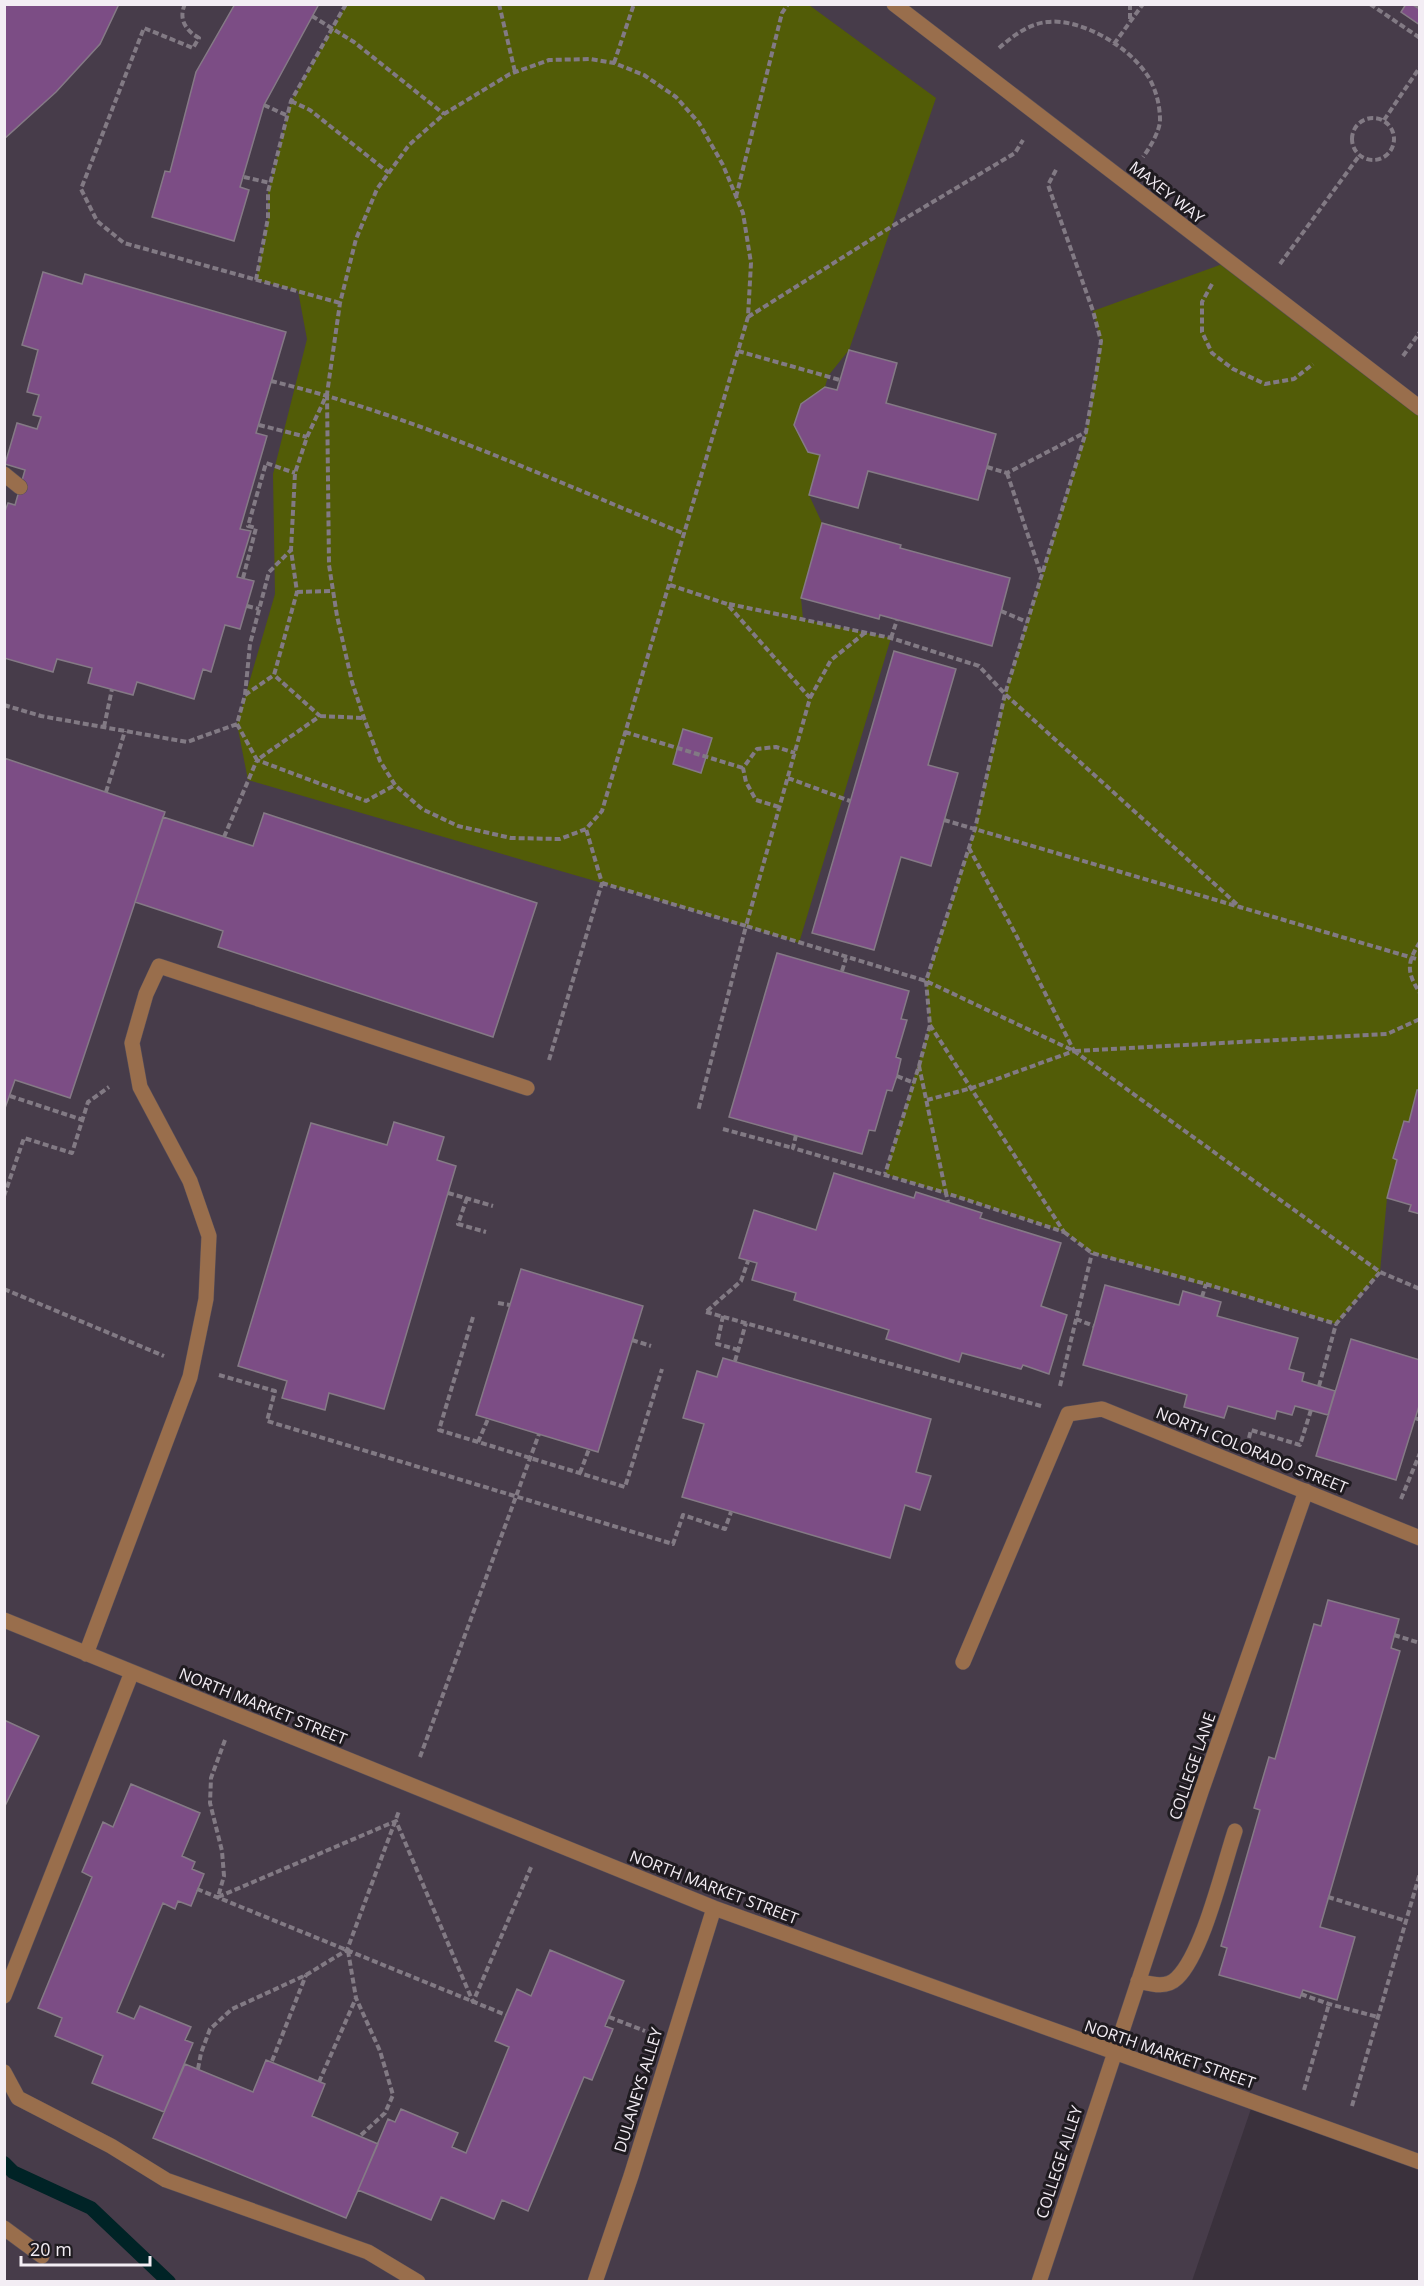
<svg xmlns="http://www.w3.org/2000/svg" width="1424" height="2286" viewBox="0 0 1424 2286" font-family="'Open Sans',sans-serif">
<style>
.education{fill:#473c4a}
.green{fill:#525c07}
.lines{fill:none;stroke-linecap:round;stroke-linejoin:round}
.stream{stroke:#002326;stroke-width:14}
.building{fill:#7c4d85;stroke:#857a86;stroke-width:1.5}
.minor-casing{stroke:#584f59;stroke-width:16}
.path{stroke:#827a84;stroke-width:4;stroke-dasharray:6 3;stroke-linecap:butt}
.minor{stroke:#996e4c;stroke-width:15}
.labels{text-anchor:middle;stroke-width:6;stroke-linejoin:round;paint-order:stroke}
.street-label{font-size:16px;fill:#f3edf4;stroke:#1f1b20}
</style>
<rect width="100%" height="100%" fill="#3a313c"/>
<path class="education" d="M5,5H1419V2162L1253,2103L1192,2281L5,2282Z"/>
<path class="green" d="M346,5H809L936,98L849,350L828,376L825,387L801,404L794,425L808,452L820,455L809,495L822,523L801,598L803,619L891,638L799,943L602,883L248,780L237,724L275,594L273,474L307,339L298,291L256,280L268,218V192L291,101Z
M1228,262L1419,408L1420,1090H1417L1409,1122L1404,1121L1393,1158L1397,1160L1387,1198L1380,1272L1336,1324L1092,1253L1064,1232L885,1174L930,1025L926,981L975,829L1005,694L1086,432L1101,341L1093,311Z"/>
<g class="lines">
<path class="stream" d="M4,2163L13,2172L91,2208L169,2282"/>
</g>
<path class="building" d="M4,4H119L100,44L56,92L4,139Z
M235,4H319L264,105L240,187L249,190L234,241L152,217L165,171L170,172L196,72Z
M1406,4H1420V25L1401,12Z
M43,272L82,284L85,274L286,332L256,433L267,436L240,529L251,531L237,577L254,581L240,629L225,625L211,672L203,669L194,699L137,682L133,695L88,683L92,668L57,659L53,672L4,658V514L8,503L15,505L25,470L5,464L17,423L37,429L41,417L33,415L39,395L27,392L38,350L22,345Z
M849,350L897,363L886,403L996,434L978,500L868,471L858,508L809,495L820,455L808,452L794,425L801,404L825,387L837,390Z
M822,523L901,545L900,548L1010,578L992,646L880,615L879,619L801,598Z
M894,651L956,669L928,765L958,773L931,866L901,857L874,950L812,933Z
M683,729L712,738L701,773L673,764Z
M4,758L165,812L70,1098L15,1080L4,1111Z
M264,813L537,903L493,1037L218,947L223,931L135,902L163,817L253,846Z
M777,953L909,991L901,1019L907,1020L896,1057L901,1059L897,1076L892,1091L887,1090L875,1131L869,1130L862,1154L729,1117Z
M1417,1090H1420V1214L1409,1211L1411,1205L1387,1198L1397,1160L1393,1158L1404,1121L1409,1122Z
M394,1122L444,1137L437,1160L456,1166L384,1409L329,1393L325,1410L282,1398L287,1381L238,1366L311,1123L387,1145Z
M834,1173L914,1198L916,1192L982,1213L980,1218L1061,1243L1041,1306L1067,1315L1049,1374L1023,1365L1021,1369L962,1353L959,1362L886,1339L889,1330L794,1300L796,1293L752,1280L757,1263L739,1258L754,1210L816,1230Z
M521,1269L643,1306L598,1452L476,1415Z
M1105,1285L1179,1305L1183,1291L1221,1302L1217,1316L1298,1338L1289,1369L1304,1373L1302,1381L1335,1391L1328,1415L1295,1406L1292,1415L1277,1411L1275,1419L1228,1406L1224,1418L1184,1407L1187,1395L1083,1365Z
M1351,1339L1420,1360V1403L1396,1480L1316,1456Z
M723,1358L931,1419L916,1472L931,1476L920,1510L905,1505L890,1558L682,1497L704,1424L683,1418L697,1371L717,1377Z
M1328,1600L1399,1619L1391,1648L1400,1651L1320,1927L1355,1937L1337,2000L1303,1990L1300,1998L1219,1975L1227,1948L1221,1946L1260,1810L1254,1808L1269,1757L1275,1759L1314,1624L1321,1626Z
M4,1720L39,1736L4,1808Z
M131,1784L200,1813L182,1856L195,1862L192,1869L204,1874L191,1906L178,1901L175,1909L163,1903L117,2012L134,2019L140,2006L191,2027L185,2040L193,2043L164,2112L92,2083L103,2056L55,2036L62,2018L38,2008L92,1877L82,1872L103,1822L113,1827Z
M550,1950L624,1981L605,2026L613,2029L592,2080L584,2077L528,2211L502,2200L494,2219L441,2197L431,2220L358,2190L388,2119L395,2122L401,2109L458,2133L452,2147L466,2153L509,2047L495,2041L517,1989L531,1996Z
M266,2060L325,2084L312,2116L378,2144L346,2218L153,2138L185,2064L253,2092Z"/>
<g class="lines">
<g class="minor-casing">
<path id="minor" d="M894,4L1420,408
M4,474L20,487
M4,1620L714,1908L1420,2162
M86,1654L190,1377L206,1299L209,1236L190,1181L140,1087L132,1043L146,994L159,966L527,1088
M963,1662L1068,1414L1102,1409L1420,1538
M1138,1981C1151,1984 1166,1989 1177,1978C1203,1953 1223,1867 1235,1831
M4,1996L132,1672
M4,2072L18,2098L111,2146L166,2180L368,2252L418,2282
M4,2228L42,2256
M595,2282L631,2176L714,1908
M1039,2282L1201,1792L1306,1491"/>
</g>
<path class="path" d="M185,4C178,19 186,31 199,38L193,48L144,28L81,189L97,221L124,243L340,303
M499,4L515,72
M1130,4V22
M1370,4L1420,38
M1414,4L1420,8
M312,16L354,42L444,114
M1114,44L1143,4
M999,48C1013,36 1028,24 1047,22C1080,18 1126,45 1145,72C1155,85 1160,104 1160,120C1160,131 1149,149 1143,157
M614,63L634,4
M291,101L310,110L389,173
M264,105L286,115
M1352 139a21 21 0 1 1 42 0a21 21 0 1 1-42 0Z
M1384,120L1420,67
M244,177L270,183
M736,197L782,13L788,4
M1280,264L1359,156
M256,280L268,218V192L291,101L346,4
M1212,284L1202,302V332L1212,353L1233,369L1265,384L1294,379L1313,364
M748,317L894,225L1015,153L1023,140
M738,351L840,380
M1403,356L1420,332
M271,381C413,415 550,479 685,534
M259,425L307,437
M987,467L1007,473L1086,432
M1007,473L1042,577
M243,578L256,528L248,526L266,463L295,473
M670,585L727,604L810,698L746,926L926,981L1074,1051L1380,1272L1420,1289
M297,592L333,591
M729,604L891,638L979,666L1005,694L1241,908
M247,606L259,609
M1001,611L1027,622
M891,638L897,620
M245,695L250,644L269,572L291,550
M810,698L831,660L866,632
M4,705L41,716L187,742L237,724L245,695L274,675L297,592L291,550L295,473L307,437L327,394L340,303L356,239L377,189L409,145L444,114L510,74L549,60L590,59L614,63L644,75L676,97L699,123L723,165L743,213L751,263L748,317L602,811L586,829L560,839L511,838L458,826L422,809L395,785L380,761L364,718L352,682L337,616L329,565L327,394
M320,716L364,718
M237,724L257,760L320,716L274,675
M104,727L112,689
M625,732L743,768
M788,778L850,801
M106,792L125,731
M779,807L756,800L746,782L743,768L757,749L776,747L795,753
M944,820L1420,960
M224,837L257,760L366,801L395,785
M602,883L746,926L698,1111
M1420,942C1407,962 1406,972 1420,993
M842,971L846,958
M930,1025L1064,1232L946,1193L948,1202
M1075,1051L1387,1034L1420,1019
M549,1060L602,883L586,829
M919,1066L930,1025L926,981L975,829L1005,694L1086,432L1096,375L1101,341L1093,311L1048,185L1057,168
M897,1076L914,1083
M10,1096L83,1120
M927,1100L972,1088L1074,1051L1015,933L969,848
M723,1129L793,1148
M796,1135L793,1148L946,1193L919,1066L885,1174
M448,1193L493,1206
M4,1196L24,1138L72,1153L88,1102L109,1087
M467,1198L458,1224L486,1232
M1064,1232L1092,1253L1206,1284L1336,1324L1380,1272
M4,1289L164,1356
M1202,1297L1206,1284
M498,1303L510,1305
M707,1311L741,1281L748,1261
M706,1312L1041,1406
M723,1316L717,1344L739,1350
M473,1317L439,1430L625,1487L662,1369
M1076,1319L1094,1326
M632,1340L651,1346
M735,1361L746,1323
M219,1375L275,1391L267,1421L673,1544L683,1515L725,1529L731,1512
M1060,1386L1092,1253
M1319,1386L1336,1324
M1415,1418L1420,1420
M1249,1438L1251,1430L1300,1445L1311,1410
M478,1442L488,1419
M580,1473L589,1449
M1401,1499L1420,1453
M1394,1635L1420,1643
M225,1740L211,1778L210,1803L222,1851L224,1876L218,1897L396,1821L473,2002L532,1865
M420,1757L539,1434
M197,1889L506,2015
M1328,1897L1406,1921
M348,1951L356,1998L380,2051L393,2095L385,2113L360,2136
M1301,1994L1329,2004L1378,2017
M609,2017L645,2031
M272,2061L306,1975
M198,2069L201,2053L210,2029L232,2009L306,1975L347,1950L399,1811
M319,2082L356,1998
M1304,2090L1329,2004
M1352,2106L1420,1873"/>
<use href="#minor" class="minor"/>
</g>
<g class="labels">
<g class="street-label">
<text transform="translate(1167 192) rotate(38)" y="6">MAXEY WAY</text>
<text transform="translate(1252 1450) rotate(22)" y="6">NORTH COLORADO STREET</text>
<text transform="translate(263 1706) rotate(22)" y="6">NORTH MARKET STREET</text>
<text transform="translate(1192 1766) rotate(-71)" y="6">COLLEGE LANE</text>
<text transform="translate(714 1887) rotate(21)" y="6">NORTH MARKET STREET</text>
<text transform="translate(1170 2054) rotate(19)" y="6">NORTH MARKET STREET</text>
<text transform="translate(638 2090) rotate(-73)" y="6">DULANEYS ALLEY</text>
<text transform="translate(1059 2162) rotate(-72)" y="6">COLLEGE ALLEY</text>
</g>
</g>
<rect width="1424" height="2286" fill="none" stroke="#f3edf4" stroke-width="12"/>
<path d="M21 2256v9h129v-9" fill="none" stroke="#f3edf4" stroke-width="3"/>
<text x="30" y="2256" font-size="18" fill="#f3edf4" stroke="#1f1b20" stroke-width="4.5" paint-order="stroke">20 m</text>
</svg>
